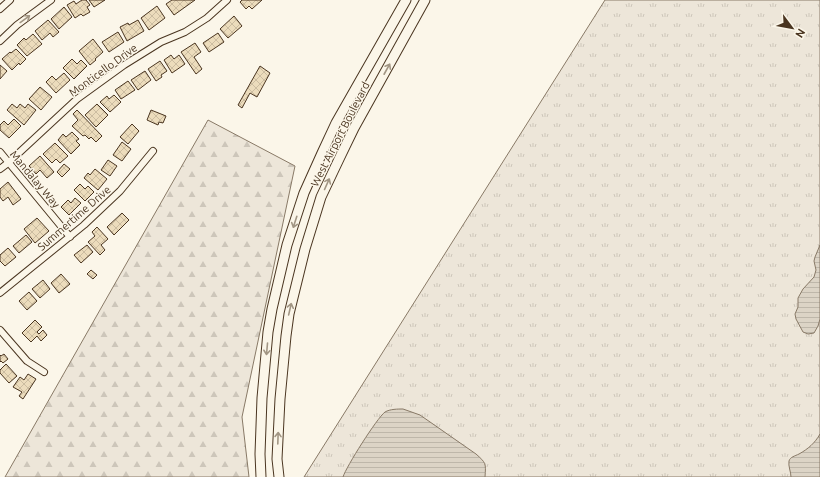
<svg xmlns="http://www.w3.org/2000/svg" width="820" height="477" viewBox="0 0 820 477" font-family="Ubuntu,sans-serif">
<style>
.grass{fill:url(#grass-tufts);stroke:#887966}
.forest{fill:url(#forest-firs);stroke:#887966}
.water{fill:url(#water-rules);stroke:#887966}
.building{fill:url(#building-cross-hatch);stroke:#4a3520}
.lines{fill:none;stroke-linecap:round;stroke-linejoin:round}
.street-casing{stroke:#4a3520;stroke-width:8}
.secondary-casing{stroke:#4a3520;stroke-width:11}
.street{stroke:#fbf6e9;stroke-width:6}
.secondary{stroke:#fbf6e9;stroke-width:9}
.oneway{stroke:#a29684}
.labels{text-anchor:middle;stroke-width:3;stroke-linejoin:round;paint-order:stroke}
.street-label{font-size:11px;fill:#4a3520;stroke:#fbf6e9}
</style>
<defs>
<pattern id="grass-tufts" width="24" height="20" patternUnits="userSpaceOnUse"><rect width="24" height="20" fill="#ede6d9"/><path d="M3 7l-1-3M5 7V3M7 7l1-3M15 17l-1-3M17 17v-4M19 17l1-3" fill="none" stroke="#cdc6ba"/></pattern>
<pattern id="forest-firs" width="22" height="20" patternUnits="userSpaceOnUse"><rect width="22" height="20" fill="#ede6d9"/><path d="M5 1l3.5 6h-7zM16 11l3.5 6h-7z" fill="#cdc6ba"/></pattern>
<pattern id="water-rules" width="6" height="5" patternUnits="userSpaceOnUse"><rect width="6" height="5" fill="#dcd4c6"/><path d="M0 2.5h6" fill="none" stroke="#beb7aa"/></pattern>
<pattern id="building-cross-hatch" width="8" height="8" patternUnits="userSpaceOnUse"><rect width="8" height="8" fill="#ecdcbc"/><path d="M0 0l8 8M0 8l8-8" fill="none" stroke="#ccbda1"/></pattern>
</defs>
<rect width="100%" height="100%" fill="#fbf6e9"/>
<path class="grass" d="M605,0H820V477H304Z"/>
<path class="forest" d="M208,120L295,166L242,417L249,477H5Z"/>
<path class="water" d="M820,245V319L818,326L814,333L808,334L803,332L796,319L795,314L798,307V298L803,289L814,277L816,270L814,261L815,257Z
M403,409L420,415L476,454C486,463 486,463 485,477H343C346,467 377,418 385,412C390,409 398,409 403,409Z
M820,434V477H791C791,472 788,466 789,461C790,457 795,456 799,454C808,449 815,443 820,434Z"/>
<path class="building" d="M82,0H86L90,5L87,7L90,12L83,16L81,14L75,18L67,5L74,1L76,4Z
M89,0H105L94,7Z
M172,0H195L174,15L166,4Z
M242,0H262L252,9L249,6L246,9L240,2Z
M157,6L165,18L149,30L141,18Z
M64,7L72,17L59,29L51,19Z
M234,16L242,26L228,38L220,29Z
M48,20L59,32L53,37L50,33L42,40L35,31Z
M138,20L144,31L127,41L120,27L128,23L129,25Z
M118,32L124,42L109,52L102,42Z
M218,33L224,42L209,52L203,43Z
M33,34L42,44L27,56L17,45L24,38L26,40Z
M93,39L103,52L95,59L96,60L90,65L79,51Z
M195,43L201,52L194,57L202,69L196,74L181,52Z
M16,49L26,59L20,65L19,63L12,70L2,59L10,52L11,53Z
M171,55L174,59L179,55L185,64L172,73L164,60Z
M72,59L77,64L81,60L87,66L74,79L63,68Z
M160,61L167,71L161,75L162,77L156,81L148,69Z
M0,65L7,71L0,79Z
M260,66L270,73L257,97L250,93L242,108L238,105Z
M145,71L151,80L138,90L131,80Z
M64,73L70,80L56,93L46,82L52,76L56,80Z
M128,81L135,90L121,99L115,90Z
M40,87L52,97L41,110L29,99Z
M114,95L121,102L110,112L100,102L107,96L109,99Z
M12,104L17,108L20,104L25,108L28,104L36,110L24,125L7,110Z
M97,104L108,115L96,127L85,115Z
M77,110L102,136L96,142L91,137L89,139L85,135L83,136L72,126L78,120L73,114Z
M151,110L166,116L163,123L159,122L158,125L147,120Z
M14,119L21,126L9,138L0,130V125L4,121L8,125Z
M132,124L139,131L128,144L120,137Z
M72,132L79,139L76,141L80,145L71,154L58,140L63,134L66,137Z
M122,142L131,149L122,161L113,155Z
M55,143L68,156L60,163L56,159L52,163L43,154Z
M40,156L54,172L47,178L40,170L36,174L29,166Z
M108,160L117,166L110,176L101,170Z
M64,164L70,169L62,177L57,172Z
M95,169L107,179L98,190L84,178L88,173L90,175Z
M8,182L21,199L13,205L8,197L3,201L0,197V189Z
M80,184L85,189L88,186L94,192L85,201L74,190Z
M75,198L81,203L69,215L61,207L68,200L71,203Z
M122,213L129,220L114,235L107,227Z
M37,218L49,231L35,243L24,229Z
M97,227L108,239L101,245L105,250L100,255L88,242L95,236L92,232Z
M26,235L32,242L19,253L13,246Z
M87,245L93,252L81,263L74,255Z
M8,248L16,257L5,266L0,261V255Z
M91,270L97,275L93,279L87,274Z
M61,274L70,284L59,293L51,283Z
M43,280L50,289L40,298L32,289Z
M29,292L37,301L27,310L19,301Z
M35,320L42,327L37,332L39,334L43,330L47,335L41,341L37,336L31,342L22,333Z
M4,354L8,359L3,363L1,361L0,362V355L1,356Z
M6,364L17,376L9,383L0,373V370Z
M28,374L36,379L23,399L19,396L22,392L13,387L20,377L24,380Z"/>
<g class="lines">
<g class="street-casing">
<path id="street" d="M0,9L10,0
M0,41L17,25L51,0
M0,152L70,237
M0,169L8,163L77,99L124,65L161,42L185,32L207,18L227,0
M0,293L84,225L120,191L153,151
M0,330L27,361L44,372"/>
</g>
<g class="secondary-casing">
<path id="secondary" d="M261,477L260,454L262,398L268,332L272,309L287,245L304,193L322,153L336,123L406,0
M279,477L277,459L280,399L286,336L289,314L305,249L321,197L340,157L354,128L425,0"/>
</g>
<use href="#street" class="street"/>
<use href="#secondary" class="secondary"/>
</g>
<defs><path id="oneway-shaft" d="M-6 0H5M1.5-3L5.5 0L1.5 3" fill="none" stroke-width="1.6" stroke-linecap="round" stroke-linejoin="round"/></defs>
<g class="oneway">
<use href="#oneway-shaft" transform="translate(25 19) rotate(-36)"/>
<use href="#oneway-shaft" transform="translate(387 69) rotate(-61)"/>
<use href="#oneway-shaft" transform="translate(327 184) rotate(-66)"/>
<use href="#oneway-shaft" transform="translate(295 222) rotate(108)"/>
<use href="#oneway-shaft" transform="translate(290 309) rotate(-77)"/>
<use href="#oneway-shaft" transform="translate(267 349) rotate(95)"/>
<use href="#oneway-shaft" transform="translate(278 438) rotate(-88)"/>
</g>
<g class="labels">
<g class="street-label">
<text transform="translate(103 70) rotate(-36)" y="4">Monticello Drive</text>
<text transform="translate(340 134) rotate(-63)" y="4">West Airport Boulevard</text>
<text transform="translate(35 179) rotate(50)" y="4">Mandalay Way</text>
<text transform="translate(74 218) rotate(-41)" y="4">Summertime Drive</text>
</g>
</g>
<g transform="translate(792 28) rotate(122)" stroke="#fbf6e9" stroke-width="3" paint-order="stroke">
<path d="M0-3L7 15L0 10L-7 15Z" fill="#4a3520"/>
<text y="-6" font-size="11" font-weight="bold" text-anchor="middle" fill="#4a3520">N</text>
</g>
</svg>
